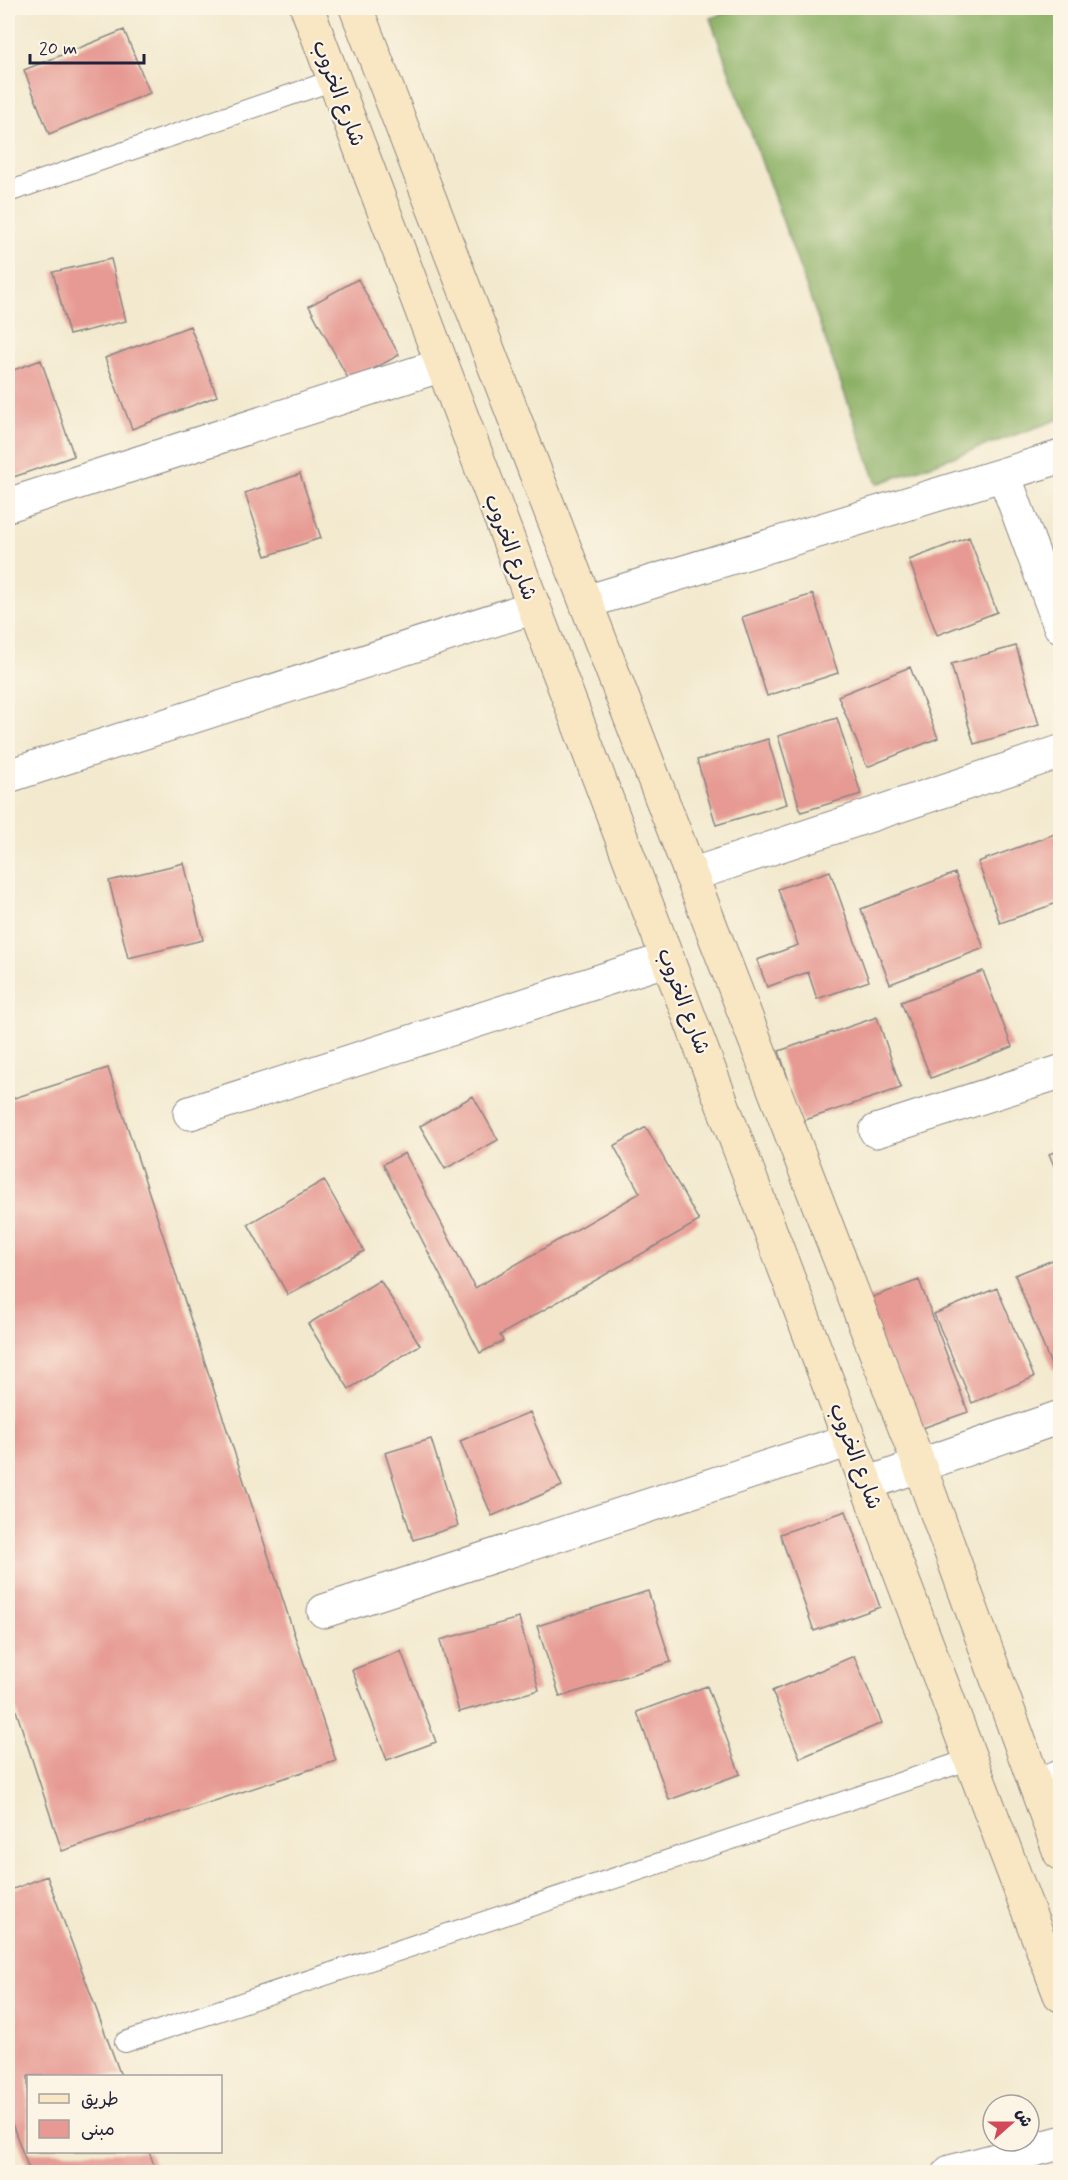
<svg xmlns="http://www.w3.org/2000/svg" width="1068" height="2180" viewBox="0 0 1068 2180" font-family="Mynerve,'Playpen Sans Arabic',sans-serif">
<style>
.forest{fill:#8bb065;stroke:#566950;stroke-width:1.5}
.building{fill:#e69a93}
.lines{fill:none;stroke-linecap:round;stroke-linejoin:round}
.lane-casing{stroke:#8a8684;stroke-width:22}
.street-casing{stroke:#8a8684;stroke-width:35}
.secondary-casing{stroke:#8a8684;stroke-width:35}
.lane{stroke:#fff;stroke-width:20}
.street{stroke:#fff;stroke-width:33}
.secondary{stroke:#f9e7c3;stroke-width:33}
.labels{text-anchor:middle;stroke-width:4.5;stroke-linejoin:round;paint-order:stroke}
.street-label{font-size:21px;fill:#22223b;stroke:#fcf5e5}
</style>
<rect width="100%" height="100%" fill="#fcf5e5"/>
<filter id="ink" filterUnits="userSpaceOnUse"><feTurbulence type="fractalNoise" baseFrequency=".0167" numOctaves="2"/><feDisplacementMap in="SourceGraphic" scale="12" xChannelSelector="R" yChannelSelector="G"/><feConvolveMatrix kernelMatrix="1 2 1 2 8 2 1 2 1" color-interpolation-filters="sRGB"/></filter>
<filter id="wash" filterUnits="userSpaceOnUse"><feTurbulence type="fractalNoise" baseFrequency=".008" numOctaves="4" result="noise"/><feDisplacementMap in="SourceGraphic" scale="24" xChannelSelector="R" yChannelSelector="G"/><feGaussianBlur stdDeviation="1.35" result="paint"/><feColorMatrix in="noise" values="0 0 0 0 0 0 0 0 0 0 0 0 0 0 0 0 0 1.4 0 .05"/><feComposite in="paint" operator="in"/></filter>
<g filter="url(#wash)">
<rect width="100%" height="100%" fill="#f2e9ce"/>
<path class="forest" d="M743,8H1060V419L877,484L710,18Z"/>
<g id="blocks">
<path class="building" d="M124,30L150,93L49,134L24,70Z
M111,259L126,321L69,335L53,272Z
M358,279L399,355L350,382L309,306Z
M190,326L217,396L132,429L105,358Z
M41,360L74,456L8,479V372Z
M300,474L321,538L266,556L245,493Z
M969,537L997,612L937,635L909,560Z
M813,594L838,673L767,696L742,617Z
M1016,646L1039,725L974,744L951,664Z
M910,667L938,738L867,767L838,696Z
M837,718L861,794L801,812L778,736Z
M768,739L787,804L716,825L697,760Z
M1060,832V902L1000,923L978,862Z
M184,863L203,940L128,958L109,881Z
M830,871L869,981L817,999L808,972L767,987L757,960L798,945L778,889Z
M955,873L984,948L890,984L861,909Z
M983,971L1012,1047L931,1078L901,1002Z
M877,1017L901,1088L802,1121L779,1051Z
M108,1068L336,1761L62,1851L8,1686V1100Z
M473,1096L498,1140L445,1169L420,1126Z
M646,1127L699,1221L500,1335L503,1341L480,1353L383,1164L405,1153L475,1288L640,1193L614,1146Z
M1060,1150V1180L1049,1154Z
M324,1180L364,1251L288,1295L248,1224Z
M1060,1257V1367L1053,1370L1015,1275Z
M380,1280L420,1345L349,1389L308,1324Z
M919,1280L968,1412L911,1432L862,1301Z
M997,1288L1034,1377L972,1403L934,1314Z
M530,1412L562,1486L492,1516L460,1441Z
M431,1439L458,1526L413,1540L385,1453Z
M846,1511L880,1607L814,1631L780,1534Z
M648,1591L671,1662L560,1697L537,1626Z
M519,1618L539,1690L459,1712L440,1640Z
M401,1651L436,1742L387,1760L352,1670Z
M854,1656L882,1723L800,1758L772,1691Z
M707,1686L740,1774L669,1800L637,1712Z
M47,1876L121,2076H28V2152H149L157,2172H30L8,2113V1891Z"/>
</g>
</g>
<g filter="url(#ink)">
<use href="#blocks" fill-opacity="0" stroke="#8a8684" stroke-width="1.5"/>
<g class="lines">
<g class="lane-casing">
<path id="lane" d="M8,192L334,80
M125,2042L971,1759"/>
</g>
<g class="street-casing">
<path id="street" d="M1004,475L1060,626
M8,505L442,365
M586,602L1060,457
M8,776L534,607
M691,875L1060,752
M190,1113L668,959
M876,1131L1060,1072
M866,1484L1060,1417
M324,1611L850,1440
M1036,1786L1060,1777
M950,2172L1060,2143"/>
</g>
<g class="secondary-casing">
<path id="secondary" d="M307,8L1060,1995
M356,8L920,1467L1060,1853"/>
</g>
<use href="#lane" class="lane"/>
<use href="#street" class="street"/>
<use href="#secondary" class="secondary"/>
</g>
</g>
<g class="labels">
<g class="street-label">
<text transform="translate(339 93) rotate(69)" y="7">شارع الخروب</text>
<text transform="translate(511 547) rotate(69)" y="7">شارع الخروب</text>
<text transform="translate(684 1001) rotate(69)" y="7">شارع الخروب</text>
<text transform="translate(856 1456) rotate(69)" y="7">شارع الخروب</text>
</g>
</g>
<rect width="1068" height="2180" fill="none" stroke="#fcf5e5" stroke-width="30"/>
<rect x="27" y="2075" width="195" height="78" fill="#fcf5e5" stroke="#a5a1a1" stroke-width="1.5"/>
<rect x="39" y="2094" width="30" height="9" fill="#f9e7c3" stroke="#a5a1a1" stroke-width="1.5"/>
<text x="81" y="2105" font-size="18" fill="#22223b">طريق</text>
<rect x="39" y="2120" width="30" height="18" fill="#e69a93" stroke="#a5a1a1" stroke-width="1.5"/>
<text x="81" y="2135" font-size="18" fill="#22223b">مبنى</text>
<g transform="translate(1011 2123) rotate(69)"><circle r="28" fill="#fcf5e5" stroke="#a5a1a1" stroke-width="1.5"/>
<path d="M0-4.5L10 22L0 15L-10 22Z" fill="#d1495b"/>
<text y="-9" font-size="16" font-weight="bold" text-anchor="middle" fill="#22223b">ش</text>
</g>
<path d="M30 54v9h114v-9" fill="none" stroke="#22223b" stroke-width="3"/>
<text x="39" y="54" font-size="18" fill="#22223b" stroke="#fcf5e5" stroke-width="4.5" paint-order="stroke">20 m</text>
</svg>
